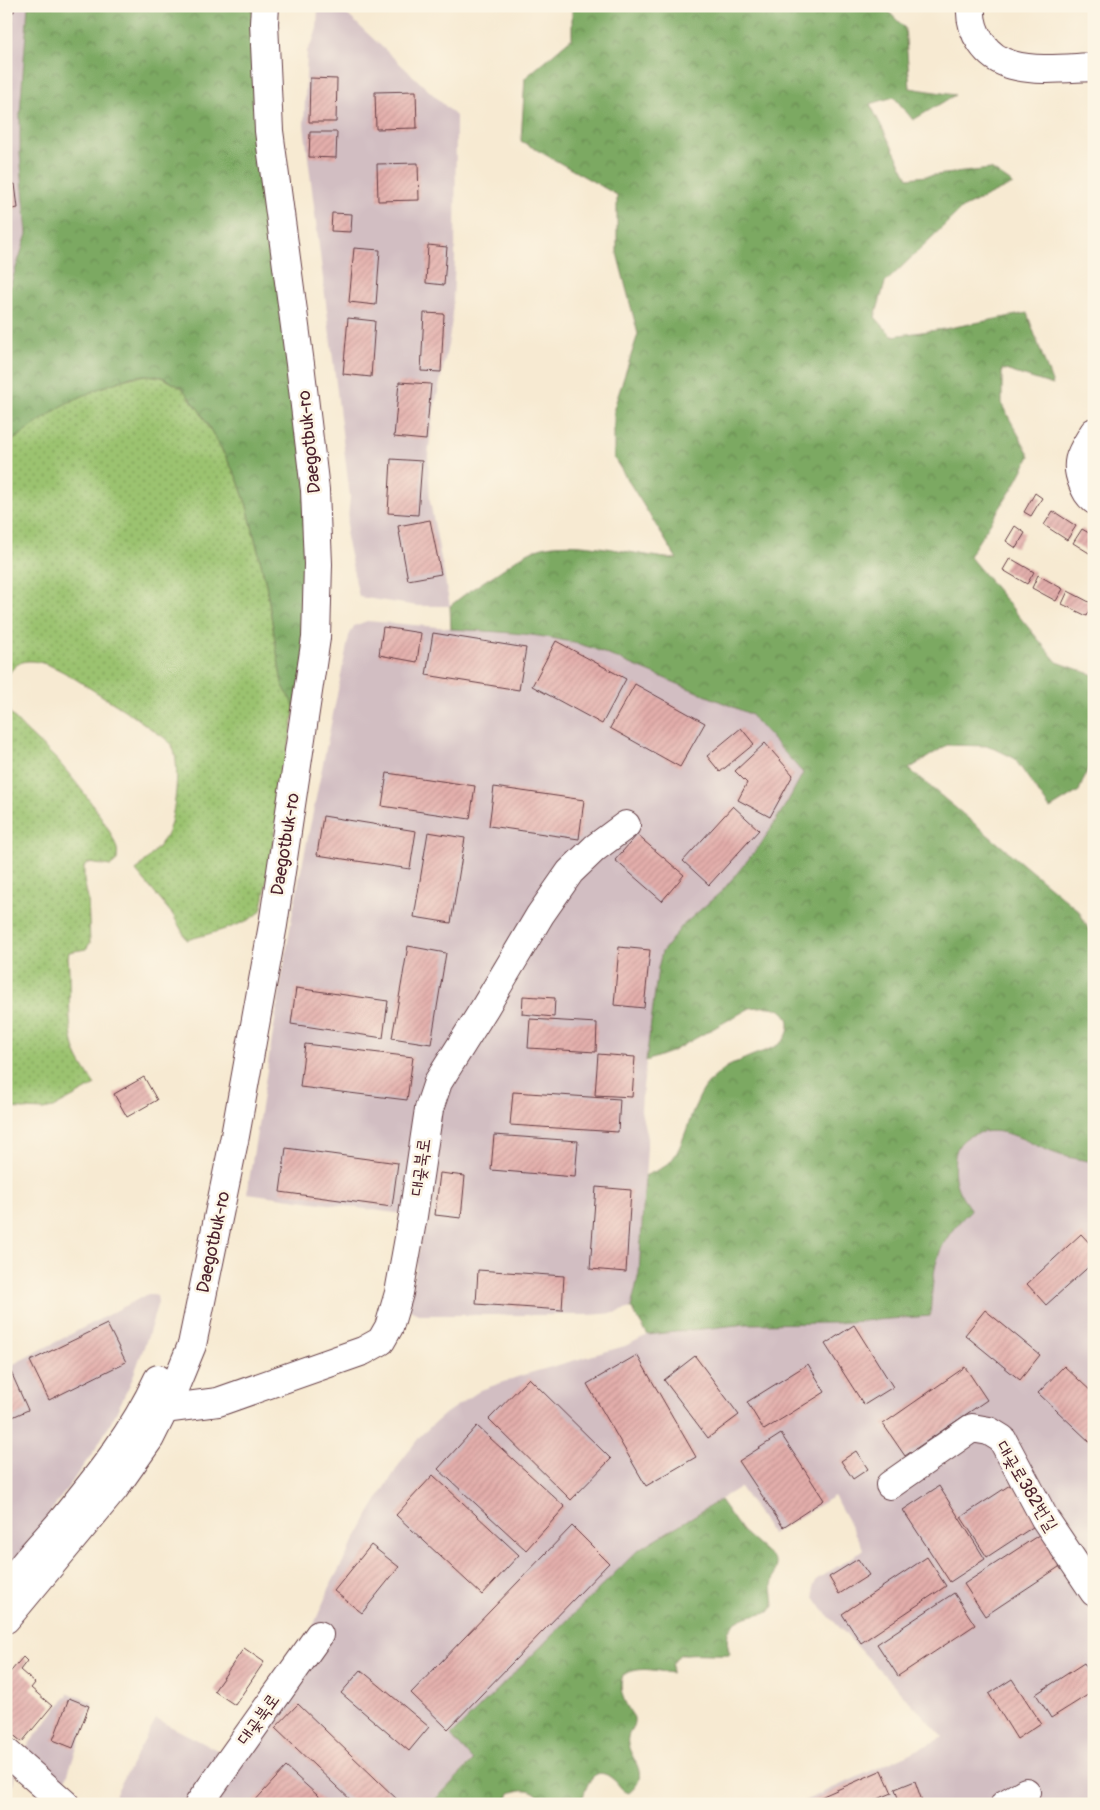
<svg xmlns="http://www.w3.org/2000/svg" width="1100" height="1810" viewBox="0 0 1100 1810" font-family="Pangolin,'Poor Story',sans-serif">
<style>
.industrial{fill:#d2bec2}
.grass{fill:url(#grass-dots);stroke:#72714d}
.forest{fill:url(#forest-crowns);stroke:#636446}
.building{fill:url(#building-hatch)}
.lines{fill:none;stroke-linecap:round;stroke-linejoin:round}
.minor-casing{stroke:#643d44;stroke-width:30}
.minor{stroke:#fff;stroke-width:28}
.labels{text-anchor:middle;stroke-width:5;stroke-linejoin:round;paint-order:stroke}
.street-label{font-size:18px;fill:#4a1f2b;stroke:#fcf5e5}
</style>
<defs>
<pattern id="grass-dots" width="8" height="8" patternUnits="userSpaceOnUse" patternTransform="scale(1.25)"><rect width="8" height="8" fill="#9bc36f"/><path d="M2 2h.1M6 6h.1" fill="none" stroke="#809e5b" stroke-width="1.8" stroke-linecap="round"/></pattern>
<pattern id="forest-crowns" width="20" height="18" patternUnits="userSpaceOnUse" patternTransform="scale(1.25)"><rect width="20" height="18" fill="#7ca962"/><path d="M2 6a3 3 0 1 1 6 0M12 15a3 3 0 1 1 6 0" fill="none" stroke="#688951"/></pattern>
<pattern id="building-hatch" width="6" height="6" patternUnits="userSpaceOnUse" patternTransform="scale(1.25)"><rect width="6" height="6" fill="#e3aeab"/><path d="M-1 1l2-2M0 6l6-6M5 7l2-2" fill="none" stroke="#c49593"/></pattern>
</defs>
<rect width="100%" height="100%" fill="#fcf5e5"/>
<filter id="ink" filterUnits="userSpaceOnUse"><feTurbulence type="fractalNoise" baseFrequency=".02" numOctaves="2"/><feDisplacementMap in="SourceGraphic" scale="10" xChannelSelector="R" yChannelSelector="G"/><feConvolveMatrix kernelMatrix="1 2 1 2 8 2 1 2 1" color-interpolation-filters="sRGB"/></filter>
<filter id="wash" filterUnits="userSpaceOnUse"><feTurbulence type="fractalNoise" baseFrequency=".0096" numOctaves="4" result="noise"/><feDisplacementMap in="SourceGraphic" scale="20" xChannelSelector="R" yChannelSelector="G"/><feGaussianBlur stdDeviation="1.12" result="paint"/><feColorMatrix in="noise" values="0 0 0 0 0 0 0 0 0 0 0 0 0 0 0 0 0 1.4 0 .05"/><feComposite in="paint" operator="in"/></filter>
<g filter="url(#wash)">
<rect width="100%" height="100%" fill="#f7ead2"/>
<path class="industrial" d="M6,6H28L20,113V153L27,235L6,299Z
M318,6H338L456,116L455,258L452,320L448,345L433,415L428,456L430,501L450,606H418L359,597L346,537L350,497L304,125L307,51L313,41L317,28Z
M367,621L545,636L569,641L592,648L750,714L803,773L788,801L761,844L723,890L682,926L662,952L658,968L642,1095L641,1111L647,1138V1148L639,1273L631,1308L615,1313L589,1315H420L410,1310V1299L425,1217L247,1193L293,910L349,636L354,626Z
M982,1131L1005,1132L1059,1155L1094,1162V1804H797L907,1755L943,1737L823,1610L814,1597L813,1587L817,1579L864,1550L834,1496L772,1534L740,1487L638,1550L452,1736L473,1760L431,1804H211L312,1629L332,1582L370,1512L402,1460L421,1435L446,1413L481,1390L523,1375L625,1346L648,1335L746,1324L835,1323L930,1316L934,1268L942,1245L956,1224L970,1210L959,1194L954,1173L956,1149L966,1138Z
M148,1294H154L157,1296L158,1302L148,1336L131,1382L115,1415L96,1448L6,1574V1368Z
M69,1693L93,1703L62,1790L22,1753Z
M156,1719L223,1753L192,1804H110Z
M6,1761L15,1774L13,1784L6,1794Z"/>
<path class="grass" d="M147,375L162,377L182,388L199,410L221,448L237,478L247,506L266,584L282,684L295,708L264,898C263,902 262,907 261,910C253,924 203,935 187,940L173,915L136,871C146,860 158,849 166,836C175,820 182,759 171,744C166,738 157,733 150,728C133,715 115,704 96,692C78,681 50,660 28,661C18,661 10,670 6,679V445C25,432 44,417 63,405C86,391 121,378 147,375Z
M6,707C18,726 38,741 54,757C72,776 111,825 117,849C118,853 117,857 117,861L111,866L88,863L84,866V880L88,899L90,943L86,949L69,952L68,957C71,985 67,1021 74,1047C78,1061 87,1073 95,1085L53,1108L43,1110L6,1108Z"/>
<path class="forest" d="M28,6H260L317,594L295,708L282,684L266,584L247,506L237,478L221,448L199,410L182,388L162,377L147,375L131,377L98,389L65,404L6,445V299L27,234L20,153V113Z
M572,6H883L905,28L910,88L955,95L913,120L894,97L870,104L908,178L991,169L1013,184L962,208L885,283L875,317L892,336L944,329L1027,313L1053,385L1002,369V405L1030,456L1014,486L969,556L1057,662L1094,675V753L1079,791L1050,809L1014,758L989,746L947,745L909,769L1079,911L1094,940V1162C1083,1160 1071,1158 1060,1155C1028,1145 1004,1121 970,1136C961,1140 956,1148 955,1157C953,1181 956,1190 971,1210C933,1246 934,1267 930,1316L835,1323L746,1324L648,1335L631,1308L639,1273L645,1176C652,1172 663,1169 669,1163C686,1146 690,1106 707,1085C712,1079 721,1071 727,1067C735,1063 744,1059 751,1056C768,1049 789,1046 789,1024C789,1018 785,1012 780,1010C770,1005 759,1007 750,1008L671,1052L646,1061L658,968L662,952L682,926L723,890L761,844L788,801L803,773L750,714L592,648C546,633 499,632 451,629L450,606C464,594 478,585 494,575C508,566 520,555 536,549C573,535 638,557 677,559L614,458V408L638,334L617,253V195L521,141L525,78L572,38Z
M720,1500L742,1531L774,1559L777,1565L772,1585L774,1606L769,1612C742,1616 719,1623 730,1654C713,1655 696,1652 679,1655L673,1663L671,1673C652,1670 640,1666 623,1675C619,1687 622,1697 628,1708C630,1712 633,1715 634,1718C635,1726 630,1730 628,1737C624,1756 655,1772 629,1793C622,1791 620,1786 615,1781C593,1760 586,1787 581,1804H545C535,1789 527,1787 510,1793L506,1804H431L473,1761L451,1736L638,1550Z"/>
<g id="blocks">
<path class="building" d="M6,6H14V12L6,11Z
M6,13H11L10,42H6Z
M6,44H10L9,79H6Z
M310,78L337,79L336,122H309Z
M6,86H9L8,127H6Z
M416,91L417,128L376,129L375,92Z
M310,132H337L336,158L309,157Z
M6,133H8V169H6Z
M418,163L419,200L378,201L377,164Z
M15,184L18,208L6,210V185Z
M332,213L352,214L351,232L331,231Z
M428,245L447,247L444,285L426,283Z
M354,248L380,250L376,305L349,302Z
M424,313L444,314L441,372L421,371Z
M348,318L375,321L371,377L343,374Z
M399,382L431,384L426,440L394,437Z
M391,459L422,461L418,515L388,513Z
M1035,493L1042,498L1031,516L1024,512Z
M1053,511L1076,526L1067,540L1044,525Z
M430,520L441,574L408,580L398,526Z
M1015,526L1025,533L1016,548L1006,541Z
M1082,529L1094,536V556L1073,543Z
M1010,558L1034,572L1027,584L1003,570Z
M1038,575L1063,589L1056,601L1032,588Z
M1068,591L1093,604L1087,616L1062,604Z
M383,627L421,633L417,662L379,655Z
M433,633L526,648L519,690L426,675Z
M556,641L626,679L602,724L532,686Z
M635,684L705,723L680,767L610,728Z
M741,728L754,744L720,772L707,756Z
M765,743L793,775L770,817L738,800L747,783L735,771Z
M387,773L475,786L470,819L382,806Z
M494,787L584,800L579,839L489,826Z
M733,806L759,830L709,885L683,861Z
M323,816L416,831L410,869L317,855Z
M428,832L465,838L451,923L414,917Z
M637,835L684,875L662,901L615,860Z
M408,946L446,953L431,1044L392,1038Z
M619,947L650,950L644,1008L614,1005Z
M296,988L388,1001L383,1038L291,1024Z
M523,996L555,998L554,1017L522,1014Z
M530,1019L597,1023L596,1052L528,1048Z
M305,1044L413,1057L407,1100L300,1087Z
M598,1054L635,1057L632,1097L595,1095Z
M144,1077L157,1100L127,1117L114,1094Z
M513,1092L620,1099L618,1132L510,1125Z
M494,1135L578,1141L575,1177L491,1170Z
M286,1148L398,1163L392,1207L280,1192Z
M440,1173L465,1176L461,1218L435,1215Z
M596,1187L631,1190L626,1272L590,1269Z
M1081,1234L1094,1248V1262L1046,1305L1027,1284Z
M478,1270L564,1276L562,1310L476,1304Z
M985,1310L1040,1355L1020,1380L965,1335Z
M107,1324L126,1362L49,1400L30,1361Z
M854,1325L893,1387L864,1405L825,1344Z
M637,1355L696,1457L646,1486L587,1384Z
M695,1356L739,1415L708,1438L664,1380Z
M808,1364L825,1392L764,1430L747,1402Z
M1064,1366L1094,1394V1442L1092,1444L1038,1393Z
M965,1367L987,1400L905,1456L883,1424Z
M11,1372L28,1410L6,1420V1374Z
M529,1378L611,1459L571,1500L489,1419Z
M477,1426L565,1507L526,1550L438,1469Z
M781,1434L824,1500L783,1527L739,1461Z
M856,1451L868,1469L853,1479L841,1461Z
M433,1475L519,1555L482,1595L396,1515Z
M1013,1483L1039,1523L987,1557L961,1517Z
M939,1486L985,1559L950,1582L903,1510Z
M572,1526L609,1563L448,1729L411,1693Z
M1042,1533L1062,1565L985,1616L964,1584Z
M371,1545L399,1567L362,1613L334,1591Z
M927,1557L946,1586L861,1643L842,1614Z
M858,1559L869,1575L839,1594L829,1577Z
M954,1593L975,1625L898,1676L877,1644Z
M244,1648L264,1662L235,1705L214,1691Z
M23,1657L27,1661L20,1670L35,1683L31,1688L52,1706L22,1742L6,1729V1677Z
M1084,1663L1094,1679V1691L1051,1718L1036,1694Z
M361,1670L429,1727L409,1751L341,1693Z
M1012,1679L1041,1723L1017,1739L989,1694Z
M69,1698L89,1706L73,1748L53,1740Z
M298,1704L402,1804H355L275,1728Z
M286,1767L327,1804H252Z
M882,1770L892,1793L866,1804H805Z
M915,1781L923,1804H900L895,1789Z"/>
</g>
</g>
<g filter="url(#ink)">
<use href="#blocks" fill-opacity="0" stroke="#643d44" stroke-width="1"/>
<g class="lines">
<g class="minor-casing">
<path id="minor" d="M971,6C969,32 986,58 1012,65C1038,72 1067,68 1094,67
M1094,432C1082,452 1073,461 1083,484C1086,491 1088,495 1094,500
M164,1409L218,1402L363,1351L381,1341L389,1327L399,1293L413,1216L429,1109L438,1082L484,1009L540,915L570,872L595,848L626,825
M890,1485L972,1428L989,1431L1002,1439L1045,1519L1094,1592
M6,1591C19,1566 42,1544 60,1523C97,1478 134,1432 158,1379
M6,1619L114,1489L150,1438L171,1396L192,1345L235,1136L273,925L316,638L318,564L315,490L300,364L269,131L264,23L265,6
M6,1752L65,1804
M199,1804L319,1635
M1005,1804L1026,1792"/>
</g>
<use href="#minor" class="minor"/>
</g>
</g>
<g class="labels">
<g class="street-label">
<text transform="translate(309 442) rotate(-96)" y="6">Daegotbuk-ro</text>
<text transform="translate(285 844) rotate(-81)" y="6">Daegotbuk-ro</text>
<text transform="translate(420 1167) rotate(-82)" y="6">대곶북로</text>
<text transform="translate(213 1242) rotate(-78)" y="6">Daegotbuk-ro</text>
<text transform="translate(1027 1486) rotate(59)" y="6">대곶로382번길</text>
<text transform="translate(258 1719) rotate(-54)" y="6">대곶북로</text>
</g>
</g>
<rect width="1100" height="1810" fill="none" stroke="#fcf5e5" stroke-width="25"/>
</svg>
